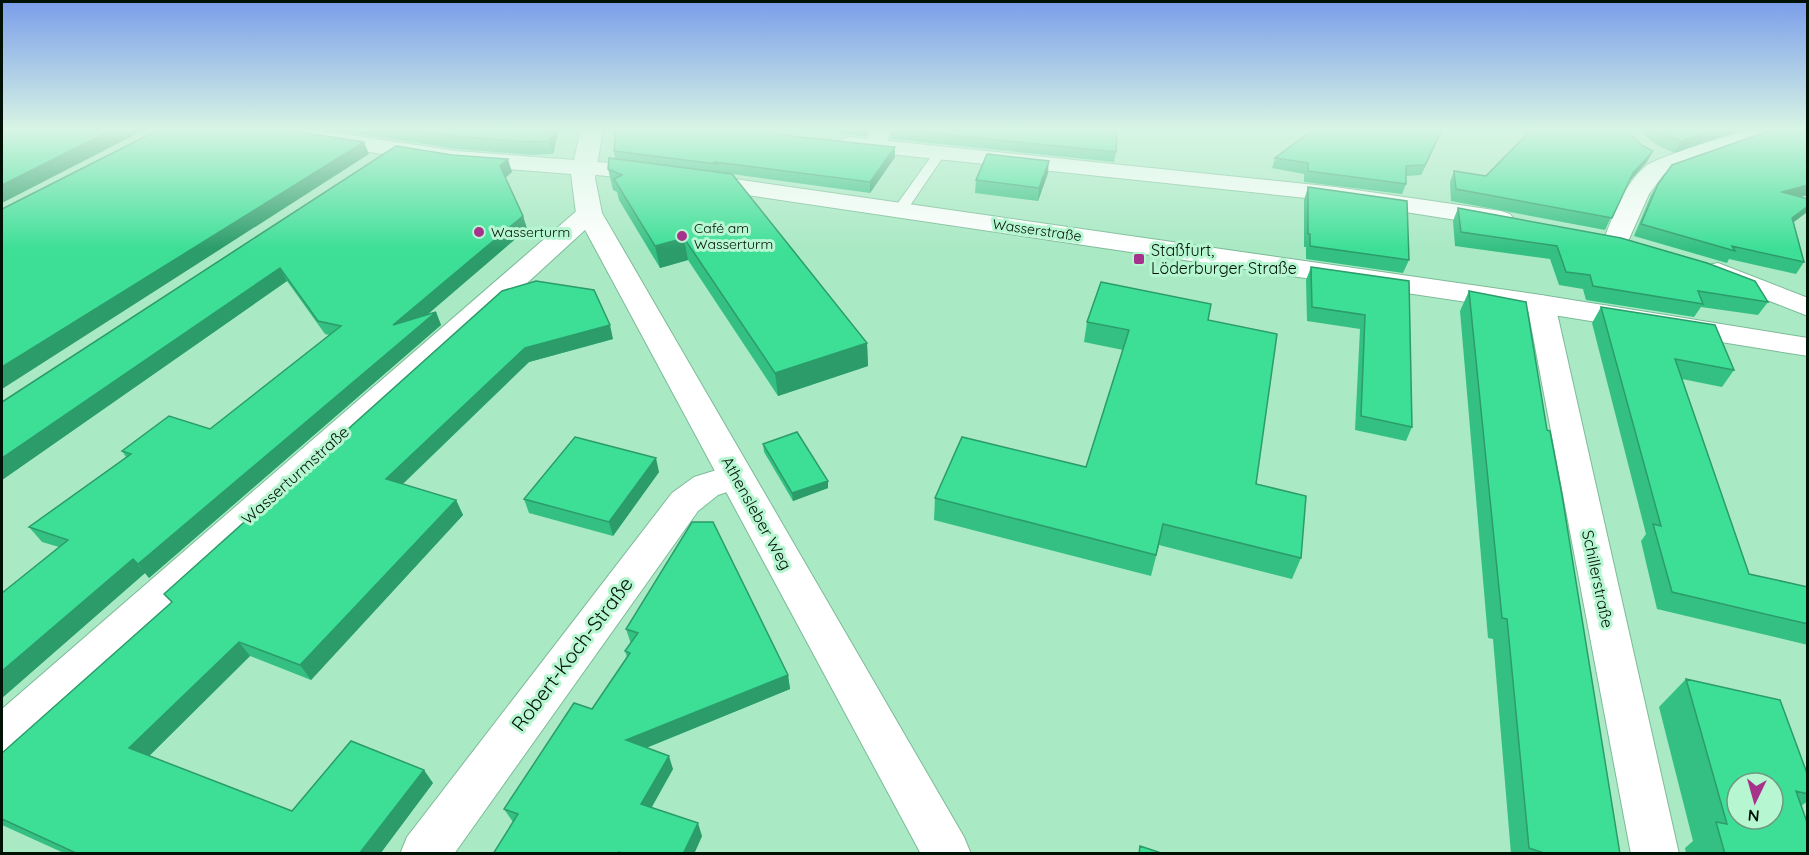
<svg xmlns="http://www.w3.org/2000/svg" width="1809" height="855" viewBox="0 0 1809 855" font-family="Quicksand,sans-serif">
<style>
.lines{fill:none;stroke-linecap:round;stroke-linejoin:round}
.service-casing{stroke:#7cbb98;stroke-width:2}
.minor-casing{stroke:#7cbb98;stroke-width:2}
.tertiary-casing{stroke:#7cbb98;stroke-width:2}
.secondary-casing{stroke:#7cbb98;stroke-width:2}
.service{fill:#fff;fill-rule:evenodd}
.minor{fill:#fff;fill-rule:evenodd}
.tertiary{fill:#fff;fill-rule:evenodd}
.secondary{fill:#fff;fill-rule:evenodd}
.wall{fill:#34c082}
.shaded-wall{fill:#2b9c6a}
.building{fill:#3ddf97;stroke:#2b9c6a;stroke-width:1.5;fill-rule:evenodd}
.poi-dot{fill:#a7328b;stroke:#b6f6d1;stroke-width:2}
.labels{text-anchor:middle;stroke-width:6;stroke-linejoin:round;paint-order:stroke}
.far-poi-label{font-size:14px;fill:#001106;stroke:#b6f6d1;text-anchor:start}
.far-street-label{font-size:14px;fill:#001106;stroke:#b6f6d1}
.poi-label{font-size:16px;fill:#001106;stroke:#b6f6d1;text-anchor:start}
.street-label{font-size:16px;fill:#001106;stroke:#b6f6d1}
.near-street-label{font-size:20px;fill:#001106;stroke:#b6f6d1}
</style>
<rect width="100%" height="100%" fill="#a9e9c4"/>
<g class="lines">
<g class="service-casing">
<path id="service" d="M939,150L945,154L905,213H895L893,210L895,207L935,151Z"/>
</g>
<g class="minor-casing">
<path id="minor" d="M871,129H893L882,151L874,153L866,151L863,146Z
M1751,129H1793L1790,134L1758,141L1664,174L1649,194L1625,248L1616,250L1607,248L1603,242C1613,216 1624,184 1646,166C1657,157 1733,134 1751,129Z
M589,205L598,208L602,213L598,218L18,750L2,756V709L580,208Z
M1541,295L1551,298L1555,304L1679,854H1631L1527,304L1531,298Z
M736,464L748,467L753,476L748,485L718,495L698,511L454,854H400L407,837L672,493L694,477Z"/>
</g>
<g class="tertiary-casing">
<path id="tertiary" d="M850,137L1335,187L1501,211L1510,214L1514,219L1510,224L1501,227L1335,201L842,149L839,144L842,139Z
M583,161L639,165L797,188L1541,295L1808,338V356L1541,313L639,179L575,173L571,168L575,163Z
M1718,263L1808,298V316L1708,277L1704,271L1708,265Z"/>
</g>
<g class="secondary-casing">
<path id="secondary" d="M253,129H310L456,151L574,160L581,129H603L595,178L602,213L964,837L971,854H921L576,213L571,174L456,165L264,136L256,134Z"/>
</g>
<use href="#service" class="service"/>
<use href="#minor" class="minor"/>
<use href="#tertiary" class="tertiary"/>
<use href="#secondary" class="secondary"/>
</g>
<path class="wall" d="M326,129H559L553,154L532,155L456,149Z
M806,129H870L865,136Z
M890,129L1116,152L1114,162L891,139Z
M1314,129H1443L1421,175L1406,176V184L1402,194L1304,182V174L1272,168L1275,158Z
M1638,129H1744L1674,153L1655,144Z
M1808,129V195L1799,197L1808,199V211L1794,222L1804,262L1796,274L1729,259L1727,263L1634,236L1651,195L1658,184Z
M790,136L895,147V157L870,193L732,174L867,343L868,366L778,396L688,260L660,268L619,200L617,192L613,190L608,169L615,159L614,151Z
M396,146L512,172L505,177L523,216L527,229L428,314L436,312L441,325L149,578L145,573L2,698V593L59,547L42,542L29,527L126,457L122,451L210,429L329,335L325,334L287,281L2,480V402Z
M1647,162L1628,182L1605,230L1451,201L1450,182L1454,171L1486,176Z
M1048,173L1038,201L975,193L976,180Z
M1308,187L1409,260L1403,273L1306,259V247H1304V200Z
M1458,208L1768,302L1758,315L1701,307L1694,317L1586,300L1583,289L1559,285L1550,259L1455,246L1453,221Z
M1311,267L1409,281L1412,427L1406,441L1355,430L1360,329L1307,321L1306,280Z
M502,291L613,339L529,362L403,484L456,500L463,515L311,680L250,656L149,756L292,811L433,783L380,854H66L2,825V753L171,603Z
M1469,291L1547,430L1620,854H1511L1493,639L1488,638L1460,311Z
M1601,307L1734,370L1722,387L1682,379L1749,574L1808,587V645L1657,609L1641,541L1646,534L1592,323Z
M1208,320L1256,484L1301,558L1292,579L1159,545L1151,576L934,520L935,498L1086,467L1123,350L1084,342L1087,322Z
M763,444L828,488L793,501L764,452Z
M659,472L613,536L529,513L524,499Z
M626,629L788,675L790,689L646,748L673,769L652,807L702,836L694,854H493L513,822L504,809L592,709L627,657L625,651L631,644Z
M1686,679L1808,776V801L1801,806L1808,854H1686L1685,848L1693,841L1659,707Z"/>
<path class="shaded-wall" d="M114,129H146L2,203V185Z
M553,129H559L553,154L549,141Z
M865,129H870L865,136Z
M1442,129H1443L1421,175L1425,165Z
M1718,129H1744L1674,153L1681,141Z
M364,142L369,154L2,389V367Z
M895,147V157L870,193V182Z
M1653,151L1647,162L1627,184L1633,173Z
M508,159L512,172L504,179L500,166Z
M1049,161L1048,173L1038,201L1039,188Z
M1808,185V195L1774,204L1782,192Z
M1808,206V211L1806,213L1784,229L1792,218Z
M523,216L527,229L400,338L393,325Z
M684,238L688,260L660,268L655,246Z
M280,268L287,281L2,480V458Z
M436,312L441,325L149,578L138,564Z
M610,325L613,339L529,362L393,493L386,479L525,348Z
M867,343L868,366L778,396L775,373Z
M656,458L659,472L613,536L609,522Z
M828,481V488L793,501L792,493Z
M456,500L463,515L311,680L300,665Z
M133,559L145,573L2,698V671Z
M239,642L250,656L143,762L129,748Z
M788,675L790,689L631,754L626,740Z
M669,756L673,769L646,817L641,804Z
M424,770L433,783L380,854H359Z
M698,823L702,836L694,854H683Z"/>
<path class="building" d="M2,129H114L2,185Z
M160,129H279L364,142L2,367V209Z
M403,129H553L549,141L529,142L452,136Z
M616,129H757L790,136L895,147L870,182L715,162L717,164L614,151Z
M892,129H1117L1116,152Z
M1314,129H1442L1425,165L1406,166V184L1308,171V163L1275,158Z
M1532,129H1625L1643,146L1653,151L1633,173L1612,218L1456,189L1454,171L1486,176Z
M1657,129H1718L1681,141L1661,133Z
M1780,129H1808V185L1782,192L1808,199V206L1792,218L1804,262L1732,246L1735,251L1641,224L1658,184L1672,165L1766,132Z
M396,146L452,155L508,159L500,166L523,216L393,325L436,312L138,564L133,559L2,671V593L68,540L29,527L131,454L122,451L169,416L210,429L341,326L318,321L280,268L2,458V402Z
M987,154L1049,161L1039,188L976,180Z
M609,158L732,174L867,343L775,373L684,238L655,246L614,179L622,175L608,169Z
M1308,187L1407,201L1409,260L1310,246V234H1308Z
M1458,208L1621,238L1707,263L1755,281L1768,302L1698,291L1703,304L1593,286L1590,275L1566,272L1557,246L1461,232Z
M1311,267L1409,281L1412,427L1361,416L1365,315L1312,307Z
M536,281L594,290L610,325L525,348L386,479L456,500L300,665L239,642L129,748L292,811L351,741L424,770L359,854H78L2,819V753L172,602L164,594L502,291Z
M1101,282L1211,304L1208,320L1277,334L1256,484L1306,496L1301,558L1163,524L1156,555L935,498L962,437L1086,467L1129,330L1087,322Z
M1469,291L1526,302L1547,430L1550,431L1562,495L1620,854H1547L1529,848L1507,619L1502,618Z
M1601,307L1715,325L1734,370L1675,359L1749,574L1808,587V624L1672,592L1653,524L1661,526Z
M797,432L828,481L792,493L763,444Z
M575,437L656,458L609,522L524,499Z
M692,522H713L788,675L626,740L669,756L641,804L698,823L683,854H623L619,852L618,854H493L518,814L504,809L574,703L592,709L630,653L625,651L638,633L626,629Z
M1686,679L1780,700L1808,776V794L1796,791L1808,825V854H1725L1716,822L1727,824ZM1737,783H1773V819H1737Z
M1140,846L1164,854H1139Z"/>
<linearGradient id="sky" x2="0" y2="1"><stop stop-color="#7a9dea"/><stop offset="0.52" stop-color="#d8f5e4"/><stop offset="1" stop-color="#d8f5e4" stop-opacity="0"/></linearGradient>
<rect width="1809" height="249" fill="url(#sky)"/>
<g class="poi-dot">
<circle cx="479" cy="232" r="6"/>
<circle cx="682" cy="236" r="6"/>
<rect x="1133" y="253" width="12" height="12" rx="3"/>
</g>
<g class="labels">
<g class="far-poi-label">
<text x="694" y="233">Café am<tspan x="694" dy="16">Wasserturm</tspan></text>
<text x="491" y="237">Wasserturm</text>
</g>
<g class="far-street-label">
<text transform="translate(1037 230) rotate(8)" y="5">Wasserstraße</text>
</g>
<g class="poi-label">
<text x="1151" y="256">Staßfurt,<tspan x="1151" dy="18">Löderburger Straße</tspan></text>
</g>
<g class="street-label">
<text transform="translate(295 475) rotate(-42)" y="6">Wasserturmstraße</text>
<text transform="translate(757 513) rotate(61)" y="6">Athensleber Weg</text>
<text transform="translate(1598 579) rotate(78)" y="6">Schillerstraße</text>
</g>
<g class="near-street-label">
<text transform="translate(572 654) rotate(-53)" y="7">Robert-Koch-Straße</text>
</g>
</g>
<rect width="1809" height="855" fill="none" stroke="#001106" stroke-width="6"/>
<g transform="translate(1755 801) rotate(185)"><circle r="28" fill="#b6f6d1" stroke="#6d9a80" stroke-width="1.5"/>
<path d="M0-4.5L10 22L0 15L-10 22Z" fill="#a7328b"/>
<text y="-9" font-size="16" font-weight="bold" text-anchor="middle" fill="#001106">N</text>
</g>
</svg>
